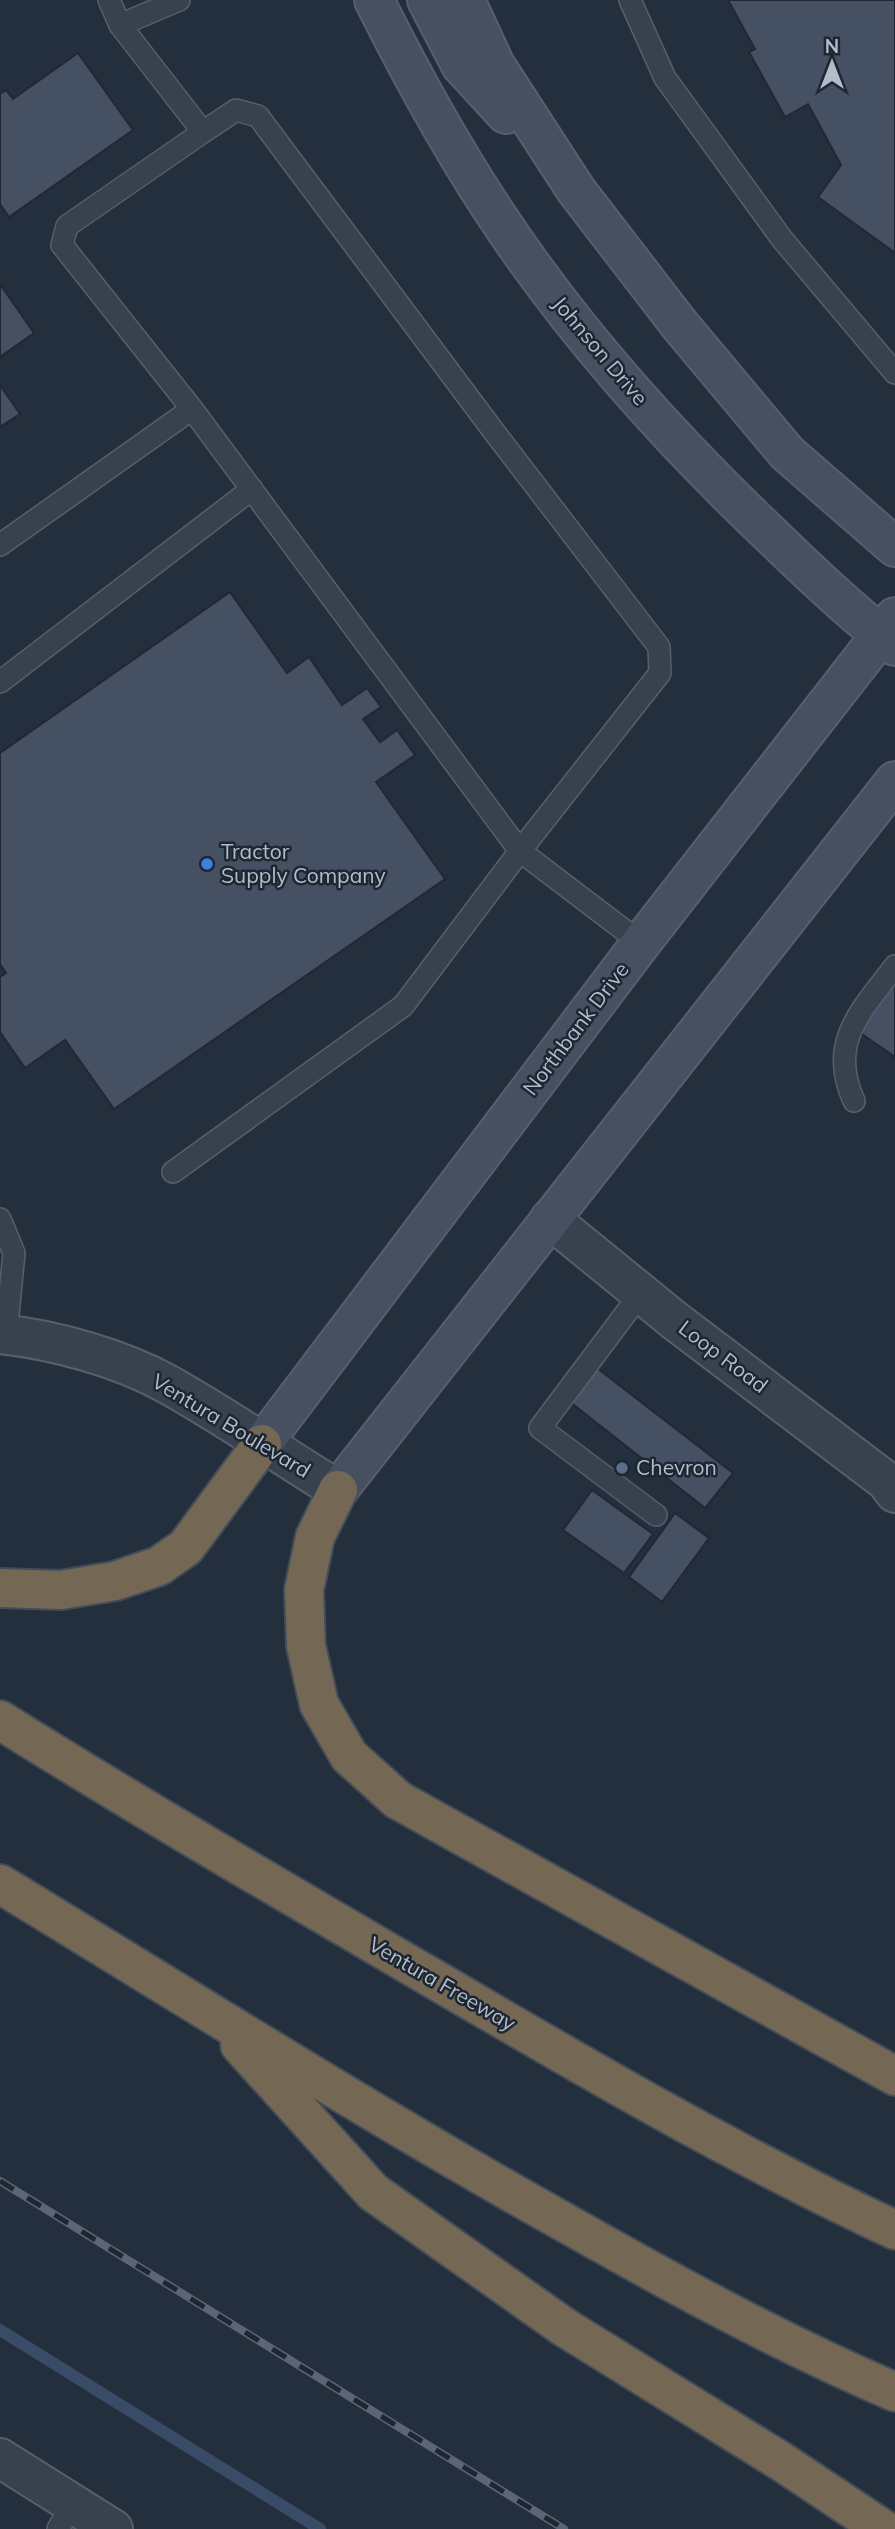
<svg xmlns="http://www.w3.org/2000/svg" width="895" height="2529" viewBox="0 0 895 2529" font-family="Mulish,sans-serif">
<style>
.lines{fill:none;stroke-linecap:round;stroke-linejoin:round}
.stream{stroke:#394c67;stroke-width:12}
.building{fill:#455162;stroke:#1f2835;stroke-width:2}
.service-casing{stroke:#565f6c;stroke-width:24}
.minor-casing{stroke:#565f6c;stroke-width:42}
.tertiary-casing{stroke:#565f6c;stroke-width:42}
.secondary-casing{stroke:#565f6c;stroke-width:42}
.motorway-casing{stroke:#434c59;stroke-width:42}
.service{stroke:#38414e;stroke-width:21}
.minor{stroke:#38414e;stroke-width:38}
.tertiary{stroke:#38414e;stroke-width:38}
.secondary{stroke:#465061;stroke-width:38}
.motorway{stroke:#746855;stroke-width:38}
.rail-casing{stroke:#5a6575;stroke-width:8}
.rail{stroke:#1d2633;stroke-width:5;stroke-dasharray:16;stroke-linecap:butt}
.shop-dot{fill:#3f7fe0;stroke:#1d2633;stroke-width:2.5}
.service-dot{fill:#5c6f8a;stroke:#1d2633;stroke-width:2.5}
.labels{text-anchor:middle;stroke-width:5;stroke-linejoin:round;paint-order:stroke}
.street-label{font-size:21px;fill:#b4bcc9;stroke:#1d2633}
.poi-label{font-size:21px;fill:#b4bcc9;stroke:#1d2633;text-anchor:start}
</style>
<rect width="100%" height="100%" fill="#242f3e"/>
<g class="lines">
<path class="stream" d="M0,2330L320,2529"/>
</g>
<path class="building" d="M728,0H895V253L818,197L841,165L808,104L785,117L749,52L755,49Z
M78,53L133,130L9,217L0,204V94L6,90L13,99Z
M0,284L34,333L0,357Z
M0,385L20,414L0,427Z
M230,592L287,673L309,657L342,705L367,688L381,707L363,719L380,742L397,730L415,755L376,782L445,879L114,1109L65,1040L25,1068L0,1032V977L6,973L0,964V753Z
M895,974V1057L856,1030Z
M597,1368L733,1473L705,1508L570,1402Z
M592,1490L653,1534L624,1573L563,1530Z
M675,1513L709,1538L662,1602L629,1577Z"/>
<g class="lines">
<g class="service-casing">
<path id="service" d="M109,0L120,25L203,132L236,110L258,116L495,433L659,647L660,673L520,851L641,943
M630,0L665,78L782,239L895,373
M120,25L179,0
M192,409L62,245L67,226L203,132
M0,545L192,409L520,851L403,1006L173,1172
M0,682L252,489
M854,1101C827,1042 862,1010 895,966
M0,1219L14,1253L6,1335
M641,1293L540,1428L656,1515
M58,2529L73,2504"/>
</g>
<g class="minor-casing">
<path id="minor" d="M550,1219L674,1320L886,1481L895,1493"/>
</g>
<g class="tertiary-casing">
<path id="tertiary" d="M0,1334C55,1340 121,1358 169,1385C226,1417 281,1455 338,1490
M0,2458L113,2529"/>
</g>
<g class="secondary-casing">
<path id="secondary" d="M374,0C414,80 458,160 509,234C584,344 676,445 773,537C812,575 852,613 895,646
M427,0L461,65L506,114
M465,0L495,65L576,190L679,324L787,453L895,547
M262,1444L641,943L895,617
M338,1490L895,781"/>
</g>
<g class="motorway-casing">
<path id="motorway" d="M338,1490L315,1537L304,1590L306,1646L319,1704L349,1756L398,1800L895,2076
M0,1588L61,1590L115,1581L159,1566L186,1547L262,1444
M0,1720C139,1807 280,1889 422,1972C577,2063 732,2154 895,2230
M0,1884C189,1999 377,2118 571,2226C677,2286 783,2344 895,2392
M240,2045L373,2192L564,2327L779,2460L883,2529"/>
</g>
<use href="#service" class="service"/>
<use href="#minor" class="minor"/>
<use href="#tertiary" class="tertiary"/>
<use href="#secondary" class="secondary"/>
<use href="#motorway" class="motorway"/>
<g class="rail-casing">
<path id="rail" d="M0,2181L564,2529"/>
</g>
<use href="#rail" class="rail"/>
</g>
<circle class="shop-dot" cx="207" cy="864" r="7"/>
<circle class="service-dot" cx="622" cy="1468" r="7"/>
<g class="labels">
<g class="street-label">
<text transform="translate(600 351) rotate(50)" y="7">Johnson Drive</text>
<text transform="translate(576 1029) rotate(-53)" y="7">Northbank Drive</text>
<text transform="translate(723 1357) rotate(37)" y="7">Loop Road</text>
<text transform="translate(231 1426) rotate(31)" y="7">Ventura Boulevard</text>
<text transform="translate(442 1984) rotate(30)" y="7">Ventura Freeway</text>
</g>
<g class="poi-label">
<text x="221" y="859">Tractor<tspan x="221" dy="24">Supply Company</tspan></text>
<text x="636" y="1475">Chevron</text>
</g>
</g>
<g transform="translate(832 63)" stroke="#1d2633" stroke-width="5" paint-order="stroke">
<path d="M0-5L12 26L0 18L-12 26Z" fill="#b4bcc9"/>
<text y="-10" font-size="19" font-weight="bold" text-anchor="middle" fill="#b4bcc9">N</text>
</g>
</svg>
